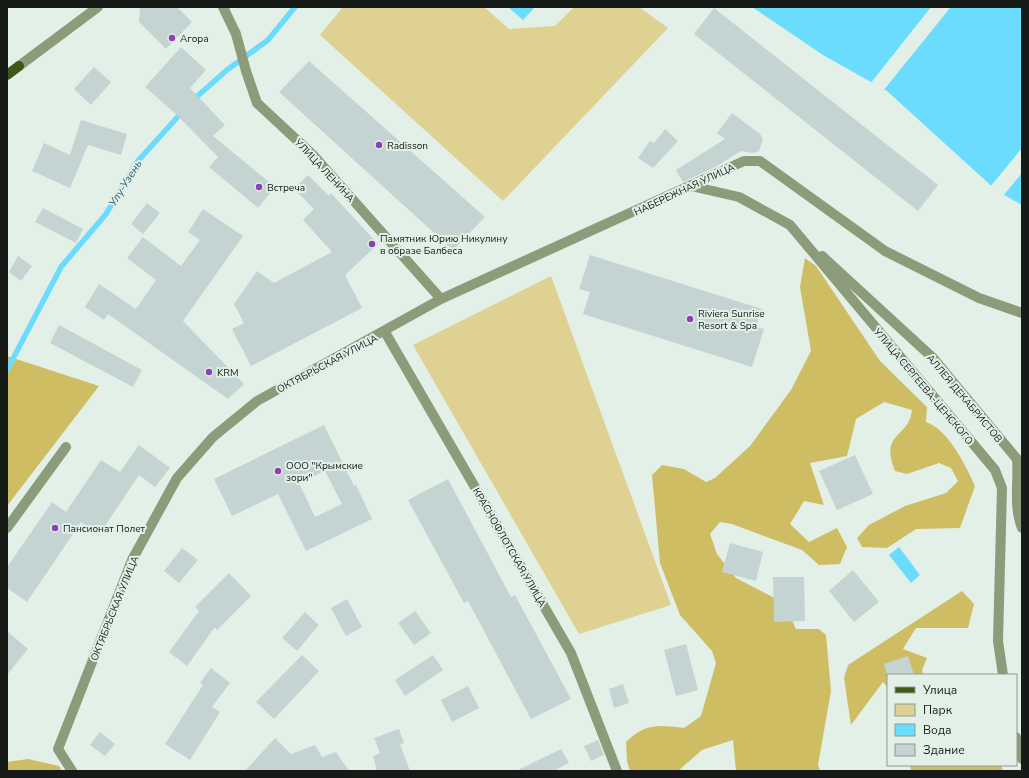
<svg xmlns="http://www.w3.org/2000/svg" width="1029" height="778" viewBox="0 0 1029 778" font-family="'Nunito Sans',sans-serif">
<style>
.green{fill:#dfd192}
.forest{fill:#cfbd64}
.water{fill:#6bdcfd}
.pier{fill:#e2f0e8}
.lines{fill:none;stroke-linecap:round;stroke-linejoin:round}
.stream{stroke:#6bdcfd;stroke-width:5.5}
.building{fill:#c3d4d3;fill-rule:evenodd}
.minor{stroke:#8c9b7a;stroke-width:10}
.major{stroke:#3f5817;stroke-width:10}
.poi-dot{fill:#8b42b4;stroke:#e2f0e8;stroke-width:1.5}
.labels{text-anchor:middle;stroke-width:4;stroke-linejoin:round;paint-order:stroke}
.poi-label{font-size:10px;fill:#161b18;stroke:#e2f0e8;text-anchor:start}
.street-label{font-size:10px;fill:#161b18;stroke:#e2f0e8}
.water-label{font-size:11px;font-style:italic;fill:#2d5d6c;stroke:#e2f0e8}
</style>
<rect width="100%" height="100%" fill="#e2f0e8"/>
<path class="green" d="M343,7H484L509,29L555,26L574,7H639L668,28L503,201L320,35Z
M551,276L671,605L579,634L413,345Z"/>
<path class="forest" d="M805,258L816,266L880,361L927,407L926,422C948,429 966,466 975,486L960,528L916,529L887,548L862,547L857,538L869,525L905,506L946,493L958,481L951,468L939,463L907,474L895,471C879,431 909,439 912,410L884,402L856,419L847,456L810,463L824,505L804,501L790,524L809,542L837,528L847,547L840,564L819,565L802,550L732,524L720,522L710,534L717,554L736,578L784,603L796,629H819L826,635L831,691L818,765L820,771H736L733,740L702,750L678,771H630L627,761L626,742C645,723 659,725 684,728L701,716L716,663L712,651L680,615L660,563L652,475L662,465L684,469L706,482L715,478L750,446L791,390L811,351L800,287Z
M7,356L99,386L7,506Z
M962,591L974,604L968,628H916L903,649L927,658L922,670L923,675H888V688L883,682L851,725L844,678L848,665Z
M28,759L59,766L62,771H7V762Z
M910,765H1001L1003,771H911Z"/>
<path class="water" d="M508,7H535L523,20Z
M752,7H1022V205L997,191L887,91L823,55Z
M899,547L920,575L911,583L889,555Z"/>
<path class="pier" d="M931,7L950,8L883,91L870,84Z
M1022,148V173L1003,196L990,187Z"/>
<g class="lines">
<path class="stream" d="M193,100L227,70L268,40L295,7
M7,370L61,267L106,214L137,162L183,111"/>
</g>
<path class="building" d="M140,7H177L192,22L166,49L139,22Z
M714,8L938,185L918,211L694,34Z
M181,47L206,70L190,88L225,125L213,136L275,187L258,208L209,167L218,157L177,115L145,87Z
M309,61L485,217L453,250L279,92Z
M94,67L111,82L91,105L74,89Z
M732,113L760,134L763,139L759,151L753,153L741,151L715,167L683,182L676,170L725,139L717,133Z
M81,120L127,134L121,155L88,145L70,188L32,171L44,143L70,155Z
M665,129L678,141L653,168L638,158L650,141L654,143Z
M308,175L329,196L331,193L378,244L345,275L362,308L251,366L232,329L244,323L234,304L257,271L274,283L332,252L303,220L314,209L294,189Z
M147,203L160,213L143,234L131,224Z
M43,208L83,229L76,243L35,222Z
M203,209L243,236L183,321L244,384L228,399L108,314L104,320L85,307L99,284L136,309L156,280L127,258L143,237L181,266L200,240L188,232Z
M590,255L762,309L756,327L764,329L752,367L583,314L590,292L579,289Z
M18,256L32,266L21,281L9,272Z
M59,325L142,370L133,387L50,343Z
M324,425L354,486L356,485L372,519L306,551L278,494L232,516L214,479ZM325,471L342,504L315,517L299,483Z
M139,445L170,468L155,487L139,475L99,535L81,522L27,602L7,588V567L52,502L66,512L101,460L120,472Z
M855,455L873,494L837,510L819,471Z
M448,479L511,597L515,595L571,699L531,719L468,601L464,603L408,500Z
M730,543L763,552L756,581L722,572Z
M182,548L198,560L179,583L164,571Z
M853,570L879,602L854,622L829,591Z
M229,573L251,596L217,630L215,627L187,666L169,652L199,611L195,607Z
M773,577H804L805,621L774,622Z
M347,599L362,627L346,636L331,608Z
M415,611L431,633L414,645L398,623Z
M305,612L319,625L297,651L282,638Z
M7,631L28,649L7,675Z
M686,644L698,690L676,696L664,650Z
M302,655L319,671L274,719L256,702Z
M433,655L443,670L405,696L395,680Z
M908,656L914,675H887L884,664Z
M211,668L230,683L212,707L220,712L190,760L165,744L203,685L200,683Z
M623,684L629,703L614,708L609,689Z
M468,686L479,708L452,722L441,700Z
M399,729L404,743L400,744L410,771H377L373,756L380,753L374,738Z
M100,732L115,744L105,756L90,745Z
M275,738L291,754L315,745L322,757L336,752L349,771H245Z
M598,740L604,755L591,761L584,746Z
M561,749L569,763L553,771H516Z"/>
<g class="lines">
<path class="minor" d="M223,7L236,34L246,71L257,103L314,156L441,299
M19,66L98,7
M691,186L739,197L790,225L995,470L1002,488L998,641L1003,675
M822,256L933,358L1017,459C1019,482 1013,505 1022,528
M385,332L571,653L617,771
M7,528L66,447
M1016,737L1022,759
M72,771L58,749L132,560L177,478L213,437L257,401L441,299L744,161H760L885,251L979,298L1022,313"/>
<path class="major" d="M7,75L19,66"/>
</g>
<g class="poi-dot">
<circle cx="172" cy="38" r="4"/>
<circle cx="379" cy="145" r="4"/>
<circle cx="259" cy="187" r="4"/>
<circle cx="372" cy="244" r="4"/>
<circle cx="690" cy="319" r="4"/>
<circle cx="209" cy="372" r="4"/>
<circle cx="278" cy="471" r="4"/>
<circle cx="55" cy="528" r="4"/>
</g>
<g class="labels">
<g class="poi-label">
<text x="180" y="42">Агора</text>
<text x="387" y="149">Radisson</text>
<text x="267" y="191">Встреча</text>
<text x="380" y="242">Памятник Юрию Никулину<tspan x="380" dy="12">в образе Балбеса</tspan></text>
<text x="698" y="317">Riviera Sunrise<tspan x="698" dy="12">Resort &amp; Spa</tspan></text>
<text x="217" y="376">KRM</text>
<text x="286" y="469">ООО "Крымские<tspan x="286" dy="12">зори"</tspan></text>
<text x="63" y="532">Пансионат Полет</text>
</g>
<g class="street-label">
<text transform="translate(325 170) rotate(47)" y="4">УЛИЦА ЛЕНИНА</text>
<text transform="translate(684 189) rotate(-25)" y="4">НАБЕРЕЖНАЯ УЛИЦА</text>
<text transform="translate(327 363) rotate(-28)" y="4">ОКТЯБРЬСКАЯ УЛИЦА</text>
<text transform="translate(924 386) rotate(50)" y="4">УЛИЦА СЕРГЕЕВА-ЦЕНСКОГО</text>
<text transform="translate(965 398) rotate(50)" y="4">АЛЛЕЯ ДЕКАБРИСТОВ</text>
<text transform="translate(510 547) rotate(60)" y="4">КРАСНОФЛОТСКАЯ УЛИЦА</text>
<text transform="translate(114 608) rotate(-68)" y="4">ОКТЯБРЬСКАЯ УЛИЦА</text>
</g>
<g class="water-label">
<text transform="translate(125 183) rotate(-58)" y="4">Улу-Узень</text>
</g>
</g>
<rect width="1029" height="778" fill="none" stroke="#161b18" stroke-width="16"/>
<rect x="887" y="674" width="130" height="92" fill="#e2f0e8" stroke="#909b95"/>
<rect x="895" y="687" width="20" height="6" fill="#3f5817" stroke="#909b95"/>
<text x="923" y="694" font-size="12" fill="#161b18">Улица</text>
<rect x="895" y="704" width="20" height="12" fill="#dfd192" stroke="#909b95"/>
<text x="923" y="714" font-size="12" fill="#161b18">Парк</text>
<rect x="895" y="724" width="20" height="12" fill="#6bdcfd" stroke="#909b95"/>
<text x="923" y="734" font-size="12" fill="#161b18">Вода</text>
<rect x="895" y="744" width="20" height="12" fill="#c3d4d3" stroke="#909b95"/>
<text x="923" y="754" font-size="12" fill="#161b18">Здание</text>
</svg>
